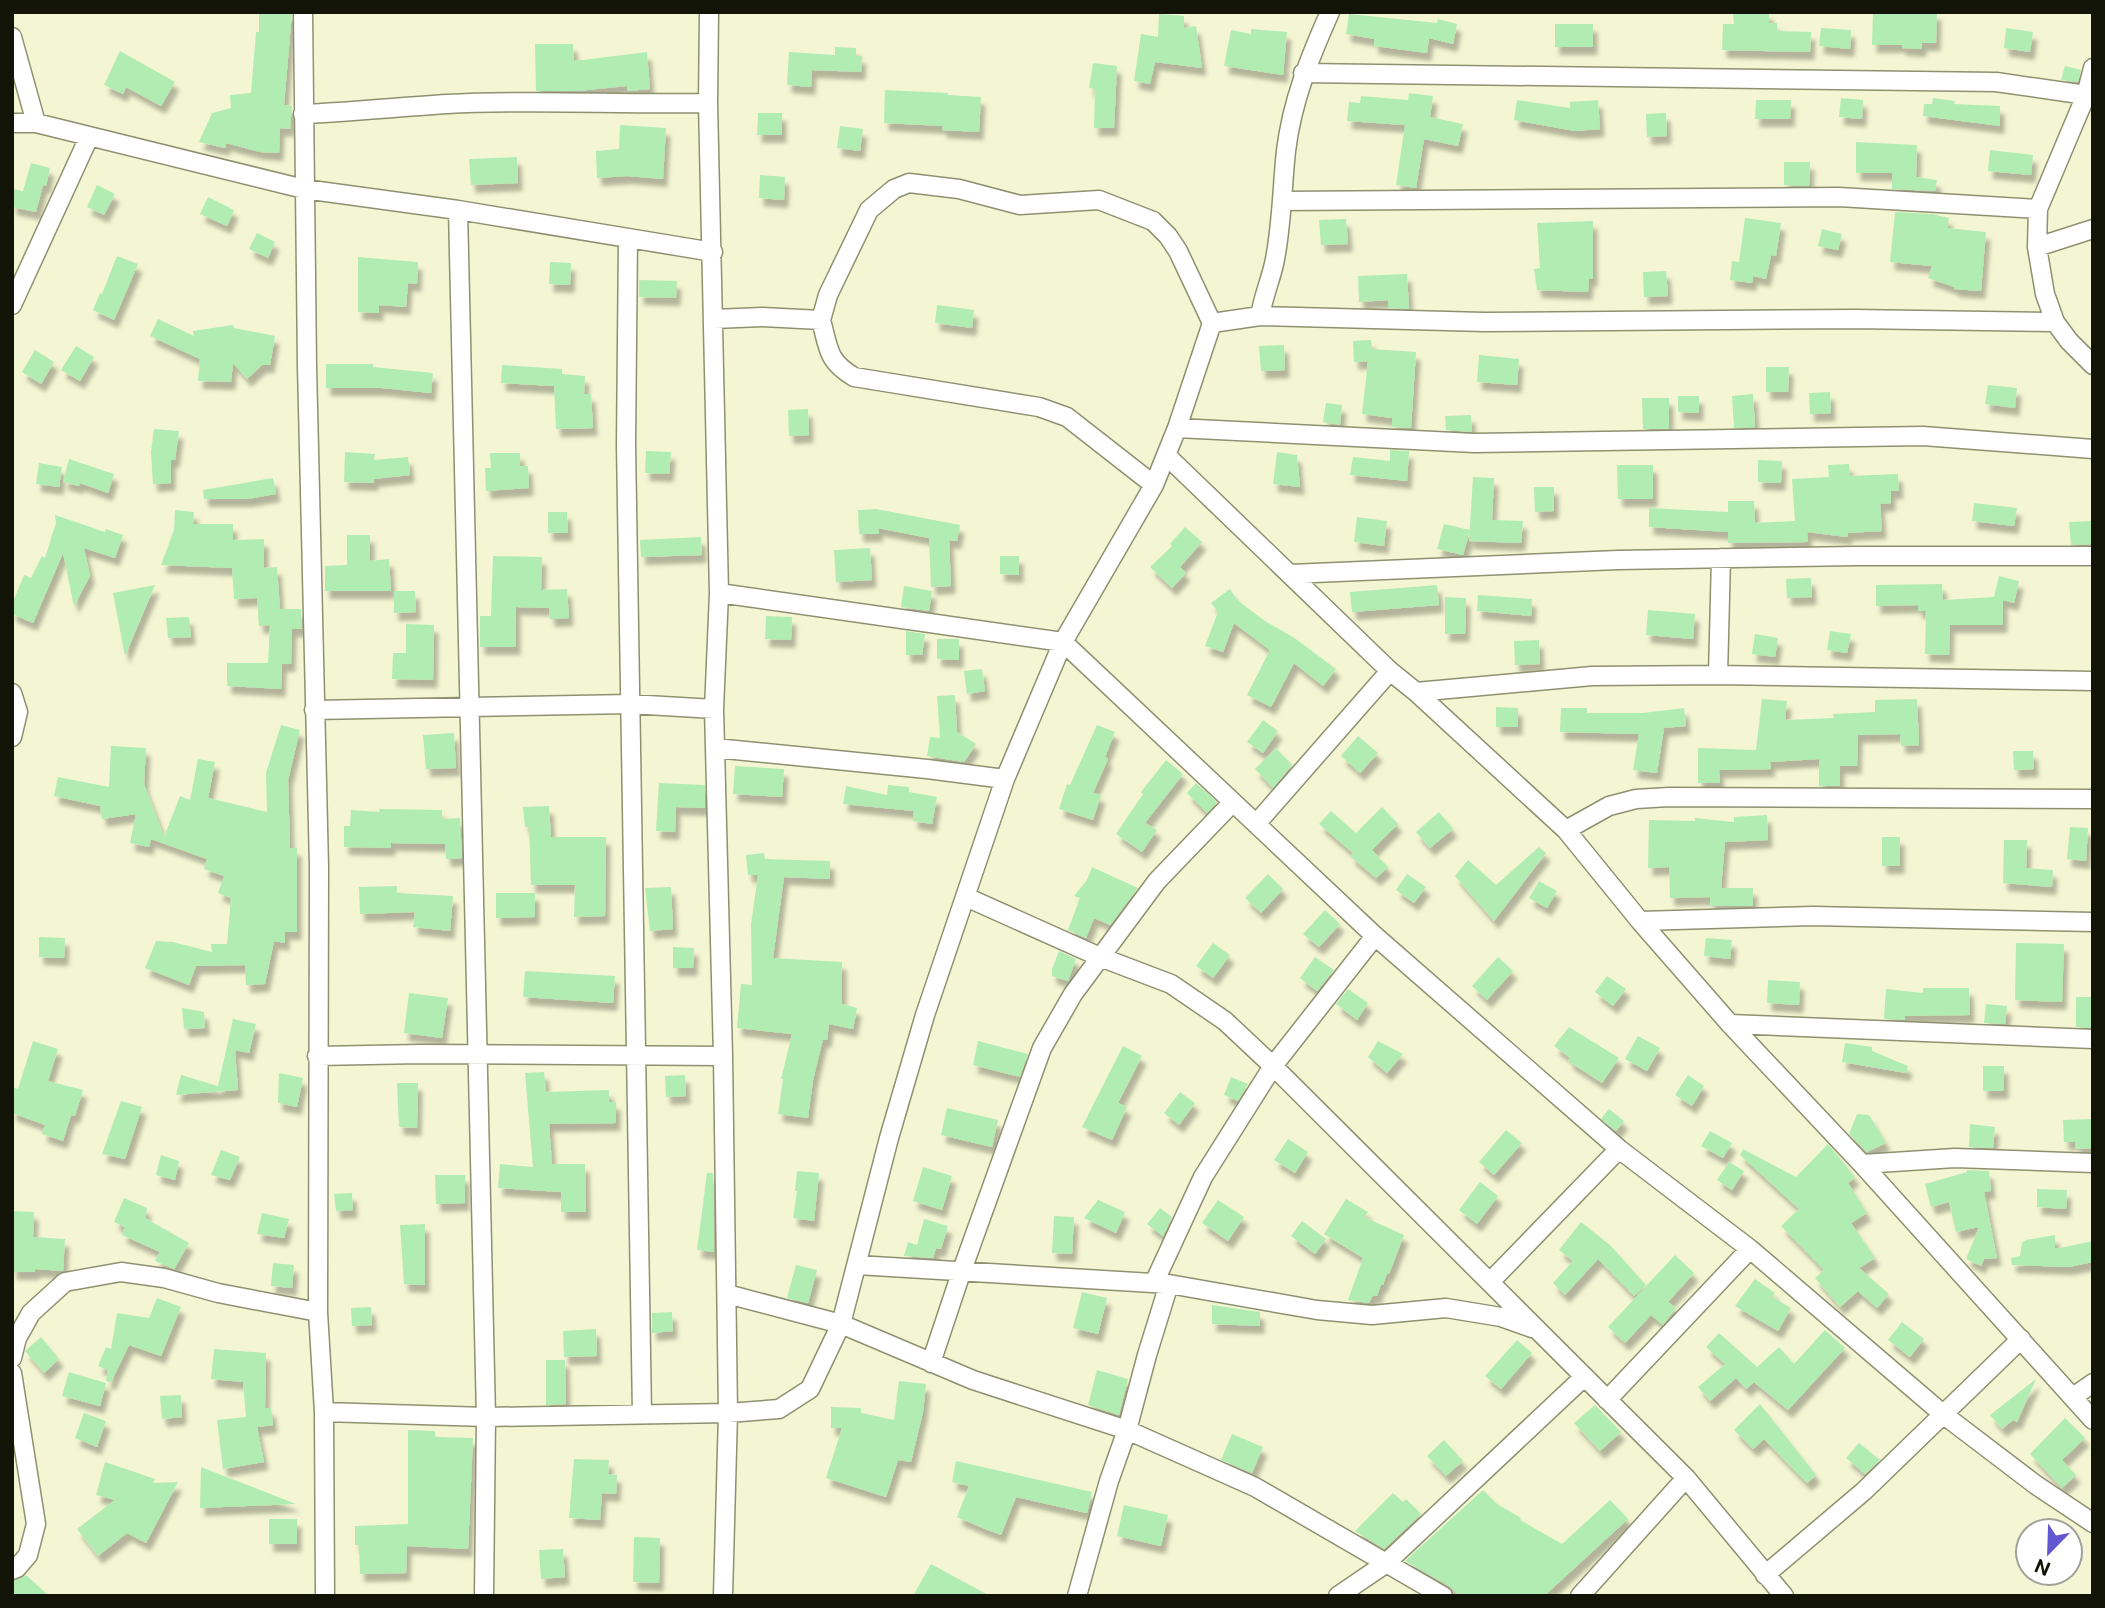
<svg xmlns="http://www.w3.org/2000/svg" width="2105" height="1608" viewBox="0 0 2105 1608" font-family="'Public Sans',sans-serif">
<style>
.building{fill:#b1ecb2;filter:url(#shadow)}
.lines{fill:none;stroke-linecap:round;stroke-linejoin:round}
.street-casing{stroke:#8e9070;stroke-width:21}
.street{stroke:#fff;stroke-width:18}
</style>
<defs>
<filter id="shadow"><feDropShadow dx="4.5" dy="8" stdDeviation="2" flood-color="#0004"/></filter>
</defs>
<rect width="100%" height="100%" fill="#f4f6d3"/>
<path class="building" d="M259,12H292L284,105L292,106L290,129L280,128L279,153L260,152L226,143L225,148L199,142L212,113L231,108L230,95L251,93L256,32H259Z
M1733,12H1769V23H1777V31L1811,32L1810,52L1722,50L1723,24H1734Z
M1873,12H1937L1936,43H1922V49L1902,48V45H1872Z
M1159,14L1184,16V28L1196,26L1202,68L1155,62L1150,84L1134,81L1141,34L1158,37Z
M1349,14L1437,23L1438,19L1457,24L1453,44L1429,38L1427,53L1374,46V39L1346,34Z
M1555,24H1593V47H1555Z
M1821,28L1851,30L1850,49L1819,46Z
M2006,28L2033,32L2030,52L2004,48Z
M1251,29L1287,32L1283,75L1224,66L1231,30L1251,34Z
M535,44H573L574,61L647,52L650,89L628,91L627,86L577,91H536Z
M835,47L856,48V56H862L861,72L812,70L811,87L787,85L789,52L835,55Z
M120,51L175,82L161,106L126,87L123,94L104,85Z
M1093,63L1117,66L1114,128H1094L1095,89L1089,88Z
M2065,66L2081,70L2078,82L2061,80Z
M885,90L948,93V95L981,97L979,132L942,130L943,126L884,123Z
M1409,93L1433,96L1430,117L1463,124L1458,146L1424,139L1416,188L1396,185L1405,125L1347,121L1349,102L1360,103L1361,96L1408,100Z
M1841,98L1863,100L1862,119L1839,117Z
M1933,98L1955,101L1954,104L2000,106V126L1923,116L1924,104H1932Z
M1517,100L1570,108V102L1598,100L1600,129L1575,131L1514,120Z
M1756,100H1791L1790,119H1755Z
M758,113H782V135H757Z
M1666,113L1667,136L1647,137L1646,114Z
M620,125L666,128L663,179L627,176L597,178L596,151L619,149Z
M840,126L863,129L860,151L837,148Z
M1856,142L1917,145L1916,177L1937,180L1935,191L1892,189V173H1856Z
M1990,150L2033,155L2031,175L1988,171Z
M517,157L518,183L471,185L469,159Z
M1784,162H1810L1809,186L1784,185Z
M31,163L50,168L46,186L43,185L36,212L12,207V189L23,191Z
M760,175L785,177L784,200L759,198Z
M97,185L115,194L104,215L87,207Z
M208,197L234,210L227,226L200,214Z
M1895,212L1932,214L1949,218L1947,228L1986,232L1981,291L1954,289V287L1928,278L1932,266L1890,262Z
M1745,218L1781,223L1776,256L1771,255L1766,279L1753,276L1752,283L1730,280L1732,261L1739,262Z
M1346,219L1348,244L1321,245L1319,220Z
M1593,221V279L1589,278L1588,292L1537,290L1534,269L1540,268L1537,223Z
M1822,229L1842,234L1838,250L1818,246Z
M257,233L275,242L268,258L249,249Z
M117,256L138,264L114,320L93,310L100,293L102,294Z
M358,257L418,262L417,284L408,283L406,307L379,305V313L358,312Z
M550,262L571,263L570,285L549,284Z
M1666,271L1668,296L1644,297L1643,272Z
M1407,274L1409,309L1388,308V300L1359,302L1358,276Z
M639,280L677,281L676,298L639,297Z
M937,305L974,310L972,328L935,323Z
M158,319L194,336L193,331L233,325L234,328L275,336L270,365H262L247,379L233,363L231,382L198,381L200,359L150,336Z
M1371,340L1372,349L1416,352L1411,428L1392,427V418L1362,414L1368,361L1354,362L1353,341Z
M1284,345L1285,370L1261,371L1259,346Z
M76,346L94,357L80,381L61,370Z
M35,350L54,362L41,384L22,372Z
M1479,355L1519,359L1517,385L1477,382Z
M326,364H373V367L433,373L431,393L382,388H326Z
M502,365L562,369V374L585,376L584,394H591L593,428L556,429L554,386L501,383Z
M1766,367H1789L1788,392H1766Z
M1988,385L2017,388L2015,408L1985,404Z
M1830,392L1831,413L1810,414L1809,393Z
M1753,394L1755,427L1734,428L1732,396Z
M1678,396H1699V413L1678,412Z
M1642,398H1669V429H1643Z
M1326,403L1342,405L1340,425L1323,422Z
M808,409L809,435L789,436L788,410Z
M1471,415L1472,432L1446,430L1445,416Z
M154,429L179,431L175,460H171V483L153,484L151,452Z
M1390,450L1409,451L1407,481L1350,475L1353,457L1390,461Z
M646,451L671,452L669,474L645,473Z
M345,452L375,454L374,460L408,457L410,475L374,479V483L344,482Z
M1277,452L1297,455L1300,487L1273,484Z
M490,453H520V466H528L529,488L486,491L485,468H491Z
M69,459L114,474L108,493L80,483L79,486L63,482Z
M1758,460L1782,461L1781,483L1758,482Z
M39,463L62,467L59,487L36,484Z
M1849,464L1850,476L1898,474L1899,491H1891V503L1880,504L1882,531L1848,533L1847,537L1807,532L1808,542L1728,543V532L1649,527V508L1728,512V501H1754L1755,523L1795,521L1792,479L1829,477L1828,465Z
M1617,465H1653V499H1618Z
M1473,477L1494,478L1492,520L1523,521L1521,543L1469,541Z
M273,478L276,494L247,499H204L203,490Z
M1534,487H1554V511L1535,512Z
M1974,503L2017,508L2014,526L1972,521Z
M876,509L960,525L957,541L949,540L951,586L931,587L929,538L878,528L879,534H859L858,510Z
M175,510L194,512L193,524H233V540L264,539V568L277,567L280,609H301L302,629H292L291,664H282L281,689L227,686V663H268L270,625L259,626L257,598L234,599L232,568L161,565L174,530Z
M548,512H567L568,533H548Z
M55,515L105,532L106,529L123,535L115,558L84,548L90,576L74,606L63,553L33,623L12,614V604L24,575L31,578L42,556L45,558L56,523Z
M1357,517L1387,521L1384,546L1354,542Z
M2093,521V544L2071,545L2069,522Z
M1444,524L1470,530L1463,555L1437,549Z
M1185,527L1202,542L1180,567L1186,573L1172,588L1150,567L1172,546L1170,544Z
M347,535H370V561L389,559L391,591H325V566L347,565Z
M701,537L702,555L641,557L640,540Z
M870,548L872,580L836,582L834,550Z
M493,556L542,557L541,590L567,589L569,618L550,619L549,608L516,607V647H480V616H491Z
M1000,556H1019V575L1000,574Z
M1999,576L2019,581L2014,603L2003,600V625H1950L1949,655L1925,654L1926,611H1918V605L1876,606V585L1942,584L1943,600L1994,597Z
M1811,578L1812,597L1787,598L1786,579Z
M155,585L125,656L113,593Z
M1437,585L1439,605L1352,612L1350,592Z
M904,586L932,591L929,611L901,607Z
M1230,589L1237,600L1265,621L1293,637L1336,669L1323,686L1294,663L1271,707L1247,695L1270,650L1234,623L1223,652L1205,646L1218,612L1211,603Z
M394,591H415L416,612L394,613Z
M1478,595L1532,599L1531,616L1477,611Z
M1445,597L1466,598L1465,634H1445Z
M1648,610L1695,614L1693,639L1646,635Z
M766,616L792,617L791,640L765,639Z
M189,617L191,637L168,638L166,618Z
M406,624L434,625L433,680L392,679L393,653H406Z
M906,631L925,634L922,655H906Z
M1830,631L1851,634L1847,653L1827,650Z
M1755,634L1778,638L1775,657L1752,654Z
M937,639H959V660L937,659Z
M1539,640L1540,664L1515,665L1514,641Z
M982,669L985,691L967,694L964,671Z
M955,695L957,732L976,744L964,762L927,756L930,737L940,738L937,696Z
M1762,699L1787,701L1785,720L1834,718L1833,714L1875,712V700L1917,699L1919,745L1901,746L1900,734L1858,735L1857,766H1840V786H1819V759L1770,762L1771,769L1719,770L1720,783H1698V748L1756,750Z
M1496,707L1518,708V727H1496Z
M1561,708H1587V713H1643L1684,708L1686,726L1664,728L1657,773L1633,770L1639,734L1560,732Z
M1263,720L1278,731L1263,753L1247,742Z
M281,725L300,730L288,780L290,848H297V932H285V943L274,941L265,984L246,985L245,965L196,966L189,985L145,968L156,941L173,942L212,952L211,944H227L231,898L218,893L224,876L204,869L207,859L151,839L149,847L130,843L136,814L102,819L100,806L54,796L58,777L109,787L111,746L146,748L144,784L164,837L180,796L190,800L198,759L215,762L208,798L267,812L266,773Z
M1097,725L1115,732L1105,757L1108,759L1093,793L1101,795L1093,820L1059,809L1067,784L1070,785Z
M454,733L456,768L426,769L423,735Z
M1358,736L1378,753L1360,773L1341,756Z
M1276,748L1292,765L1273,788L1255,769Z
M2013,751H2033L2034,769L2014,770Z
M1166,760L1183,774L1145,823L1157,830L1142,852L1116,834L1143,794L1141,792Z
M735,766L784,769L782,797L733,794Z
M659,783L705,785V808L676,807L675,832L656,831Z
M1196,783L1217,802L1207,813L1187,793Z
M888,785L909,787V792L937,797L932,824L913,821L914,811L843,804L846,786L887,795Z
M549,806L551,837H606L605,916L574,917L575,885H531L529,827H525L523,807Z
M1382,807L1398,824L1372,850L1388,867L1376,878L1350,856L1353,853L1319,824L1331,811L1356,833Z
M379,809L442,810V819L460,818L462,858L446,859L445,844L391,843V848L344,847V826H350L351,810L380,812Z
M1439,812L1453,829L1430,848L1416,832Z
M1767,815L1768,840L1725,842L1721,888H1753V906H1710V897L1670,898L1669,867L1648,868L1649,820L1695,821V818L1734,822V817Z
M2070,827L2088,828L2086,861L2067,859Z
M1882,837H1900V866H1882Z
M2004,840H2027L2026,868L2053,870L2052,887L2003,883Z
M1539,847L1546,853L1494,921L1455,876L1468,860L1496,885Z
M764,853L765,859L830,861V879L784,877L773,958L842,962V1004L857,1008L853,1029L829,1024L827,1040L823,1039L813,1080L808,1118L778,1114L783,1079H781L792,1034L737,1028L741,984L752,985L751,924L758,875H748L746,855Z
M1092,867L1138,888L1110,925L1094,918L1086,938L1068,930L1080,898L1074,896L1087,880Z
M1268,874L1283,889L1261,913L1245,898Z
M1407,874L1426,887L1414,903L1396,890Z
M1539,881L1557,891L1547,908L1529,898Z
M397,886V893L453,896L450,931L413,927L415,912L360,914L359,887Z
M671,887L673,929L650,931L645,888Z
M496,893H535V917L496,918Z
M1325,910L1340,924L1319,947L1303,934Z
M39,937L65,938L64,958L39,957Z
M1706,938L1732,940L1730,959L1704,956Z
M1213,943L1230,955L1213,978L1196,966Z
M2016,943L2064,944L2062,1002L2015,1000Z
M673,947L694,948L693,968H673Z
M1059,951L1076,959L1068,981L1052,976V969Z
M1315,957L1334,970L1317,991L1300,978Z
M1498,957L1513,971L1487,1000L1472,986Z
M525,971L615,976L613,1003L523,997Z
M1607,976L1626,989L1613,1006L1595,992Z
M1768,980L1800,982L1799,1005L1767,1003Z
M1923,988H1969L1970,1015L1905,1016V1020L1884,1019L1886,989L1923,993Z
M1348,989L1368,1003L1357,1020L1336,1004Z
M409,993L448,998L442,1038L404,1033Z
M2076,997H2093V1028L2076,1027Z
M1986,1004L2007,1006L2005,1024L1984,1023Z
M182,1008L204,1012L205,1028L184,1029Z
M233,1019L256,1024L249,1053L235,1050L238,1090L176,1095L181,1075L218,1086Z
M1569,1027L1619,1058L1602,1083L1568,1061L1570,1058L1554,1046Z
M1638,1036L1660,1048L1647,1071L1625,1059Z
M33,1041L58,1049L48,1081L83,1090L75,1116L71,1115L63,1141L42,1134L45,1125L12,1113V1087L18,1089Z
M978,1041L1028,1054L1020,1077L973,1065Z
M1378,1041L1403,1054L1387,1073L1368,1057Z
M1845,1043L1872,1047V1051L1908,1066L1906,1073L1842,1062Z
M1123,1046L1142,1056L1118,1103L1127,1107L1112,1140L1082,1127Z
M1983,1066H2004V1091H1983Z
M544,1072L546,1092L609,1090V1102H616V1123L549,1124L552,1164H585L586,1212H561V1192L498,1188L500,1164L533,1167L525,1073Z
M279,1073L303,1078L297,1107L278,1103Z
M685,1075L686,1096L666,1097L665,1076Z
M1688,1075L1704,1086L1692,1106L1675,1095Z
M1231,1077L1248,1084L1238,1101L1224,1095Z
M397,1083H418L417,1128L399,1127Z
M1180,1092L1195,1103L1179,1125L1164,1113Z
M121,1101L142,1107L125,1159L102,1154Z
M947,1108L998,1120L992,1147L941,1135Z
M1609,1109L1624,1121L1616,1131L1601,1119Z
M1857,1114L1869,1115L1886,1143L1867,1152L1849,1134Z
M2093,1119V1148L2076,1149L2075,1142H2064L2063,1120Z
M1970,1124L1995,1127L1993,1148L1969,1147Z
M1506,1130L1522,1143L1494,1175L1479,1162Z
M1710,1131L1732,1143L1723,1158L1701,1146Z
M1288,1139L1308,1152L1295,1173L1274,1160Z
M1828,1144L1855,1177L1848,1183L1867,1213L1851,1223L1875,1258L1859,1268L1889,1294L1877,1308L1858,1291L1840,1307L1815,1278L1824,1270L1781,1226L1799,1209L1740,1155L1743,1149L1796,1177Z
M221,1150L240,1157L230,1180L211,1175Z
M161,1155L179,1161L175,1180L156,1175Z
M1729,1162L1744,1171L1732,1190L1717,1180Z
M923,1167L952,1176L942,1210L913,1201Z
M1967,1170L1989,1171L1991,1191L1984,1192L1997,1258L1984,1259L1981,1266L1966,1259L1979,1227L1956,1232L1949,1202L1931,1207L1925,1184L1967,1172Z
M797,1171L819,1173L814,1221L793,1218L797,1191H795Z
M707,1173H713L714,1252L697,1250Z
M435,1175H465V1203L436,1204Z
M1480,1182L1498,1196L1477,1224L1459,1210Z
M2037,1189L2067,1190L2066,1209L2037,1207Z
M352,1193L353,1210L336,1211L334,1194Z
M124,1198L147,1208L145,1218L189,1243L174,1269L155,1261L160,1252L122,1235L125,1227L114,1222Z
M1346,1199L1368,1212L1364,1217L1404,1235L1389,1274L1387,1273L1383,1285L1381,1284L1377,1296L1373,1295L1369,1303L1348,1300L1363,1258L1324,1234Z
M1098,1200L1125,1212L1116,1233L1084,1218Z
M1218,1200L1244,1217L1228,1241L1202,1223Z
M1160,1208L1172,1217L1163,1236L1147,1224Z
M12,1211L34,1212L33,1237L65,1239L63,1271L35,1269V1272H12Z
M262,1213L289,1219L284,1238L257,1234Z
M1054,1216L1074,1217L1072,1254L1052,1253Z
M924,1219L948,1226L941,1249L936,1248L933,1258L904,1256L908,1242L917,1245Z
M1302,1221L1326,1239L1315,1254L1291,1236Z
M1581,1222L1610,1245L1646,1285L1634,1296L1598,1259L1565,1295L1553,1283L1573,1261L1559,1250Z
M425,1224V1285L404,1284L400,1225Z
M2055,1235V1249L2093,1241V1262L2069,1267L2012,1265L2011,1258L2020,1256L2022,1243L2026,1240Z
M1675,1255L1694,1273L1668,1302L1676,1308L1663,1325L1651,1315L1625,1343L1608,1327Z
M273,1263L294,1265L292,1288L271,1286Z
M796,1265L817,1270L808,1303L787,1298Z
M1755,1279L1775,1293L1772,1297L1791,1308L1778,1331L1735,1306Z
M1082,1292L1107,1298L1098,1334L1073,1328Z
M157,1298L181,1307L161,1356L129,1345L111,1382L106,1381L108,1370L98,1366L106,1347L111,1349L117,1313L149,1318Z
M1212,1305L1260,1312V1326L1212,1324Z
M371,1307L372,1325L352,1326L351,1308Z
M672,1312L673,1331L652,1333V1313Z
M1902,1322L1924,1339L1910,1357L1888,1340Z
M596,1329L597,1356L564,1357L563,1331Z
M1825,1330L1845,1348L1788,1410L1754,1382L1746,1389L1736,1378L1710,1401L1698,1387L1725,1364L1706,1347L1719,1333L1757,1367L1779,1347L1794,1364Z
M41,1337L59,1359L44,1373L25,1351Z
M1517,1340L1532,1353L1501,1389L1485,1376Z
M214,1349L266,1353L265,1408H271L273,1425L257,1427L264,1462L223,1469L217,1420L246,1417L243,1382L211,1379Z
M546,1360H565L566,1404L546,1405Z
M1097,1370L1128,1379L1119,1415L1088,1405Z
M69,1372L106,1383L100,1406L62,1396Z
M2036,1379L2017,1422L2013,1420L2002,1429L1990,1415Z
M899,1381L926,1384L923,1412L911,1462L898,1460L886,1497L826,1478L842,1428H831V1407L861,1408V1413L894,1420Z
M181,1395L182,1417L162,1419L160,1396Z
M1760,1404L1816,1475L1807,1483L1764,1439L1753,1449L1734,1430Z
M1595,1405L1621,1432L1600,1451L1574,1423Z
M84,1413L106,1421L97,1447L75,1438Z
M2065,1418L2085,1438L2062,1460L2076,1475L2062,1488L2030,1454Z
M408,1430L435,1431V1437L473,1438L468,1549L407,1546L406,1573L360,1574L359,1545H355V1526L408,1524Z
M1232,1434L1263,1447L1252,1473L1221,1460Z
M1444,1440L1463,1461L1446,1476L1427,1456Z
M1859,1443L1880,1460L1865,1474L1846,1458Z
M574,1459L609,1460L608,1474L617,1475L616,1494L602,1493L600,1520L569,1518Z
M956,1461L1092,1492L1087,1513L1016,1497L1001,1535L985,1529L957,1517L969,1486L952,1482Z
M105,1462L155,1479L153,1483L178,1482L146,1543L127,1533L98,1556L77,1529L115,1500L96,1495Z
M201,1467L296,1504L200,1508Z
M1483,1490L1497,1504L1521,1518L1520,1520L1562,1544L1610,1500L1628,1519L1544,1596H1460L1449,1586L1405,1561Z
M1393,1493L1403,1502L1406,1499L1421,1514L1384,1549L1355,1531Z
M1124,1505L1168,1515L1161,1546L1117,1536Z
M269,1519H297V1544H269Z
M634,1537L660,1538L659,1583L633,1582Z
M563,1549L565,1577L541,1579L539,1550Z
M931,1564L990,1596H913Z
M26,1575L49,1596H12V1581Z"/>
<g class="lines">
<g class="street-casing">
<path id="street" d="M303,12L307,366L319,867L318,1312L324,1412L325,1596
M709,12L708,103L719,593L714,709L723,1056L728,1413L723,1596
M12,37L36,123
M2093,68L2086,95L2038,209L2037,247L2045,294L2055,322L2069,341L2093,365
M1303,73L1996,82L2086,95
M303,114C351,112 399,107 447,104C534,99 621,105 708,103
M12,123H36L304,189L458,210L713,252
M1282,201L1839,197L2038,209
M458,210L486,1417L484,1596
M628,238L626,445L642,1414
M2037,247L2093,229
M12,305L89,137
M1260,316L1484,322L1854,319L2055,322
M714,319L762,317L821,320L828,295L869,210L894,189L909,183L959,189L1020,205L1099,200L1153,221L1168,236L1178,251L1212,323
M821,320C829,349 827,361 854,377L1039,407L1067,417L1154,485
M1177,428L1474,443L1923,436L2093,449
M1167,456L1390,671L1416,692L1566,830L1640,921L1730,1024L1862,1164L2093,1420
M1290,574L1618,560L1856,556H2093
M719,593L1063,642L1375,936L1619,1149L1750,1249L1944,1415L2036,1485L2093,1523
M1718,675L1721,558
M1416,692L1592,676L1718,675L2093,681
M12,693L18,712L12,737
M314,710L630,704L714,709
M715,748L927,769L1005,779
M1256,824L1390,671
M1566,830L1609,806L1636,799L1669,797L2093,799
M966,897L1100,957L1171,984L1225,1021L1273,1066L1686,1478L1784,1596
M1640,921L1813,916L2093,922
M1730,1024L2093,1039
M317,1056L420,1054L723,1056
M1862,1164L1955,1158L2093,1163
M857,1265L1169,1284L1317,1310L1372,1315L1446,1308L1501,1317L1532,1328
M1490,1282L1619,1149
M1154,1283L1203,1177L1273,1066L1375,936
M727,1294L841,1324L973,1380L1127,1430L1255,1487L1443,1596
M12,1358L17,1338L31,1313L65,1282L121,1272L164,1278L218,1293L318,1312
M931,1363L961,1273L1042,1048L1073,994L1157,881L1233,802
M12,1373L36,1524L28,1555L17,1568L12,1570
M2073,1397L2093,1383
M1607,1400L1750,1249
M324,1412L486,1417L728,1413L779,1409L810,1389L841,1324L889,1138L925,1015L1005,779L1063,642L1154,485L1177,428L1212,323L1260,316C1263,298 1270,281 1274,264C1282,227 1282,188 1286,151C1292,101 1310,57 1330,12
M1765,1575L1864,1491L2021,1339
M1077,1596L1109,1481L1127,1430L1147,1355L1169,1284
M1338,1596L1385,1564L1584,1377
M1580,1596L1686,1478"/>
</g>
<use href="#street" class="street"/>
</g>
<rect width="2105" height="1608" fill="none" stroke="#131408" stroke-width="28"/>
<g transform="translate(2049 1552) rotate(203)"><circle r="33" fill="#ffffff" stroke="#a1a19c" stroke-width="2"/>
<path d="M0-5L12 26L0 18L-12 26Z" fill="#6157d0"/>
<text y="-10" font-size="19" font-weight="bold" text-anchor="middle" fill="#131408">N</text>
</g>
</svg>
